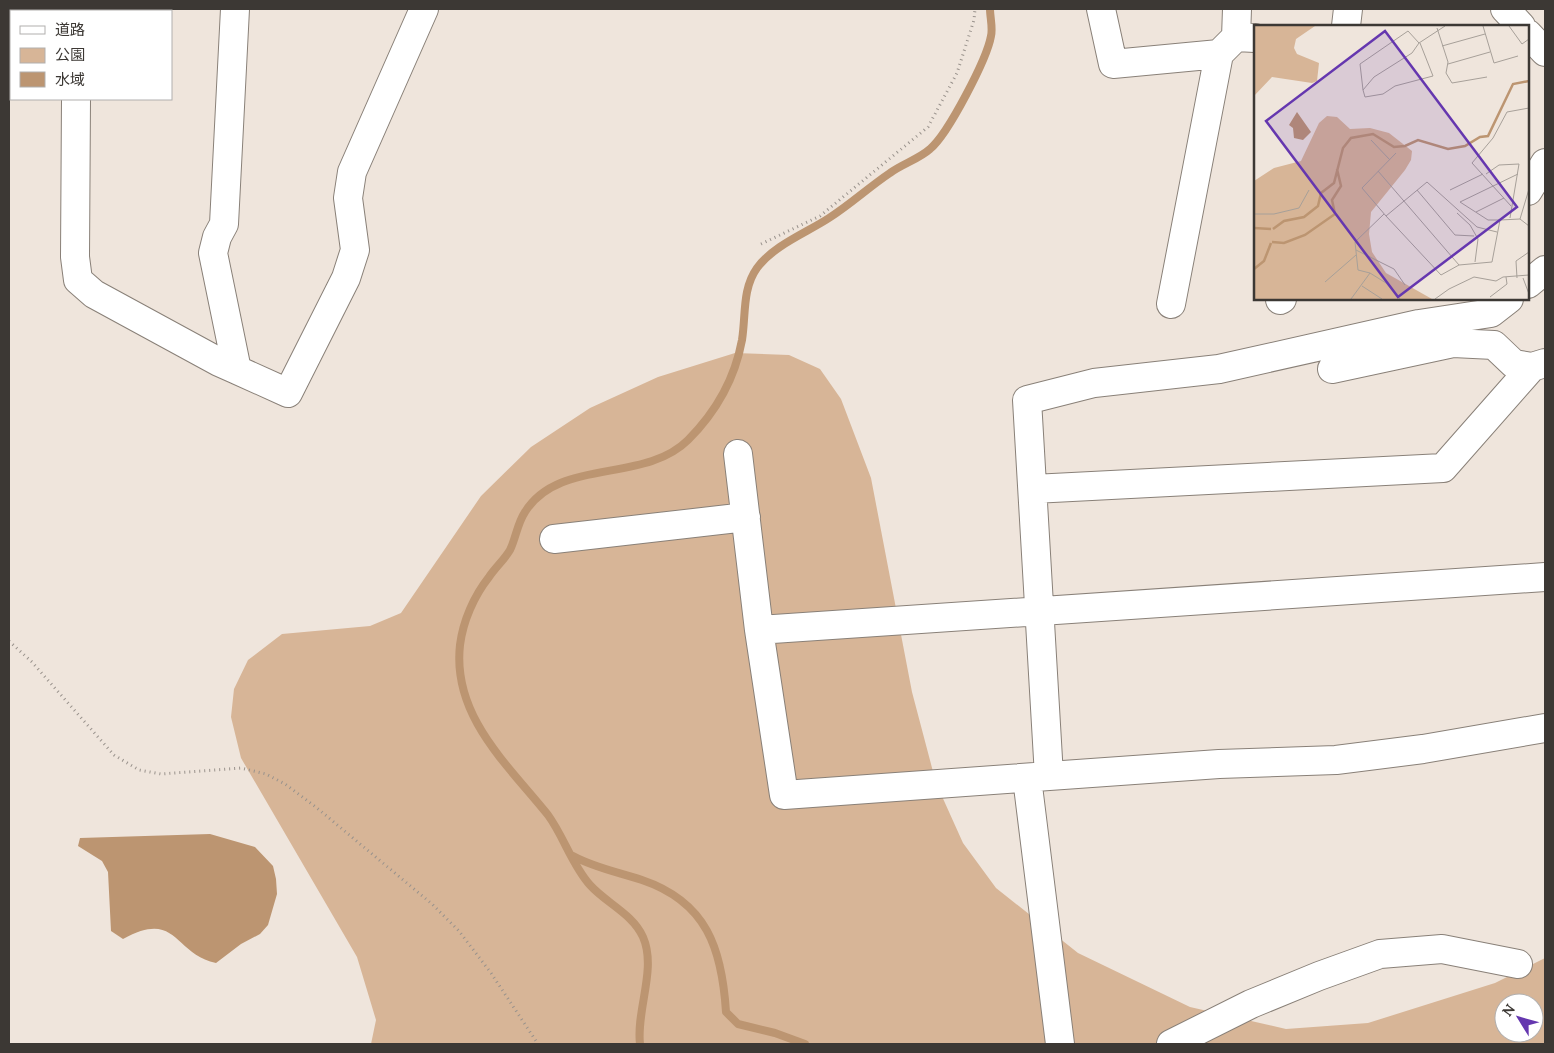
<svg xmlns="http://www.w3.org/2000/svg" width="1554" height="1053" viewBox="0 0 1554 1053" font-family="Lora,'Noto Sans JP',serif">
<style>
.green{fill:#d7b597;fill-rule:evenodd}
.water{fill:#bc9571}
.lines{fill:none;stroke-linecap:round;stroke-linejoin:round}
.stream{stroke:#bc9571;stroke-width:8}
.street-casing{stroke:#898078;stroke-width:30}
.path{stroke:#99928c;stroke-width:3;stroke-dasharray:1 4;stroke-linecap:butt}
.street{stroke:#fff;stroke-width:28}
.inset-river{fill:none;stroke:#bc9571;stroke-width:2.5}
.inset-road{fill:none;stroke:#a7a099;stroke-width:1}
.view{fill:#6537af;fill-opacity:0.15;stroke:#6537af;stroke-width:2.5}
.inset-edge{fill:none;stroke:#3c3834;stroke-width:2.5}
</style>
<rect width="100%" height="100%" fill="#efe5dc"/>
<path class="green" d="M735,353L789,355L820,369L841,399L871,478L912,692L936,783L963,843L996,888L1078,953L1190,1007L1286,1029L1368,1023L1495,983L1545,958V1044H371L376,1020L357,957L241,758L231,717L234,689L248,660L282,634L370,626L401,613L481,496L531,447L590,408L658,377ZM1504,1003H1534V1033H1504Z"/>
<path class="water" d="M210,834L255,847L273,866L276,879L277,894L268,925L260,934L241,944L216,963C173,954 178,909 123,939L111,931L108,872L102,861L78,846L80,838Z"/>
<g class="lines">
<path class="stream" d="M573,856C595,868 618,872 642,880C707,902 722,949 726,1012L738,1024L775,1033L805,1044
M640,1044C636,1010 657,969 643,937C633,914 606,903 590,885C572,865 564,837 548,815C508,765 452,716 460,645C463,621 474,596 489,577C495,568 504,560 510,550C516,538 517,524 525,512C559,457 644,484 688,440C716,412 735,378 742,340C746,315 742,289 757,268C774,245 806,233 829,218C851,204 869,187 890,173C902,164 919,159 930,149C948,134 987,59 991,36C993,28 990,17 990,9"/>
<g class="street-casing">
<path id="street" d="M1101,9L1113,64L1219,54L1236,37L1255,38
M1505,9L1521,26
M79,11V9
M1346,26L1348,9
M1528,34L1545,52
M1236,37L1237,9
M76,99L75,257L78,280L94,294L219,362L237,370L213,253L217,237L224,224L235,9
M1528,191L1545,163
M1528,284L1545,270
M1509,299L1491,313L1419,324L1219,369L1094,383L1027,400L1049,776L1219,764L1336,760L1423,749L1545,728
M1280,300L1282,299
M1171,304L1219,54
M1332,369L1453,343L1494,345L1514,364L1532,367L1545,363
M237,370L288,393L346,278L355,250L348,198L352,172L424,9
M738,454L759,630L784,795L1049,776
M1033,489L1443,468L1532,367
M554,539L746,517
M759,630L1545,577
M1027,778L1060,1044
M1171,1044L1251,1004L1319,976L1380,954L1442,949L1518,964"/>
</g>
<path class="path" d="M761,244L820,216L928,127L957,73L974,20L975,9
M9,641L32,662L114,755L139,770L161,774L241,768L266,774L285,784L317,808L432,904L459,931L491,973L538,1044"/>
<use href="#street" class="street"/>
</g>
<g transform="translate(1254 25)">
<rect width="275" height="275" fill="#efe5dc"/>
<path d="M0,1H61L42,14L40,23L43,29L65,38L63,56L58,58L18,52L0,71ZM73,91L83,92L96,104L116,103L135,108L158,126L157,135L151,145L117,187L115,209L118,227L132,248L178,274H0V156L20,143L47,136L65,98Z" fill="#d7b597"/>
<path d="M43,87L57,107L49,115L40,113L39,103L35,100Z" fill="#bc9571"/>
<path class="inset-river" d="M0,203L17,204M19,204L30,196L50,192L64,181L67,168L80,158L89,123L97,113L119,109L140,122L151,121L164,115L194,124L211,121L226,112L234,111L259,59L275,56M18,217L30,218L51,210L81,189L78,175L87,161L83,144M0,244L10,236L17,218"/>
<path class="inset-road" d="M229,1L240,38L264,31M255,1L268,19L275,14M183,3L194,37L192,48L198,58L233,52M154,6L165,18L158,28L120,52L109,65L106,39ZM165,18L191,1M188,21L231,9M194,39L236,27M109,65L111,72L129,69L141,61L179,51L166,18M117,115L136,135M124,146L205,240M232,149L245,140L265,139L256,193M163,165L201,210L220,211M196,165L229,149M206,177L264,149M206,177L234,195H246M257,181L218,138L239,113L253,87L275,83M222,187L250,173M203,188L216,200L224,214L221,237M0,189H20L45,183L55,165M132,191L108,163L142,128M266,194L275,164M243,207L223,202L173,157L132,191L187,250L205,240L238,237L246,195L266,194L275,201M102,225L140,244L151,260M116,248L132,258L146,274M263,253L262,236L275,227M269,253L275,269M71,257L102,230M108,261L128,274M236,272L253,259L252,252M97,274L116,248L104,245L101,217L130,189M181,274L195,264L220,252L242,256L249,252L275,250"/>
<path class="view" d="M131,6L263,182L144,272L12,96Z"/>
<rect width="275" height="275" class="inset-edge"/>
</g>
<rect width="1554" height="1053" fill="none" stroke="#3c3834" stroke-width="20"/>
<rect x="10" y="10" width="162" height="90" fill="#ffffff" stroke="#b1afae"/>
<rect x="20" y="26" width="25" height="8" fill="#ffffff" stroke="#b1afae"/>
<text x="55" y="35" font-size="15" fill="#3c3834">道路</text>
<rect x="20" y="48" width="25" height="15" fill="#d7b597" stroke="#b1afae"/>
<text x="55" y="60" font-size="15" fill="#3c3834">公園</text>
<rect x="20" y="72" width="25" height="15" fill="#bc9571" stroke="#b1afae"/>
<text x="55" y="85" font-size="15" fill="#3c3834">水域</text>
<g transform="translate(1519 1018) rotate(307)"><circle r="24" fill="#ffffff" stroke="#b1afae"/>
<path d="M0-4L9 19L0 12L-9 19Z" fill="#6537af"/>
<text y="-8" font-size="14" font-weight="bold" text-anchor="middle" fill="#3c3834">N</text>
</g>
</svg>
